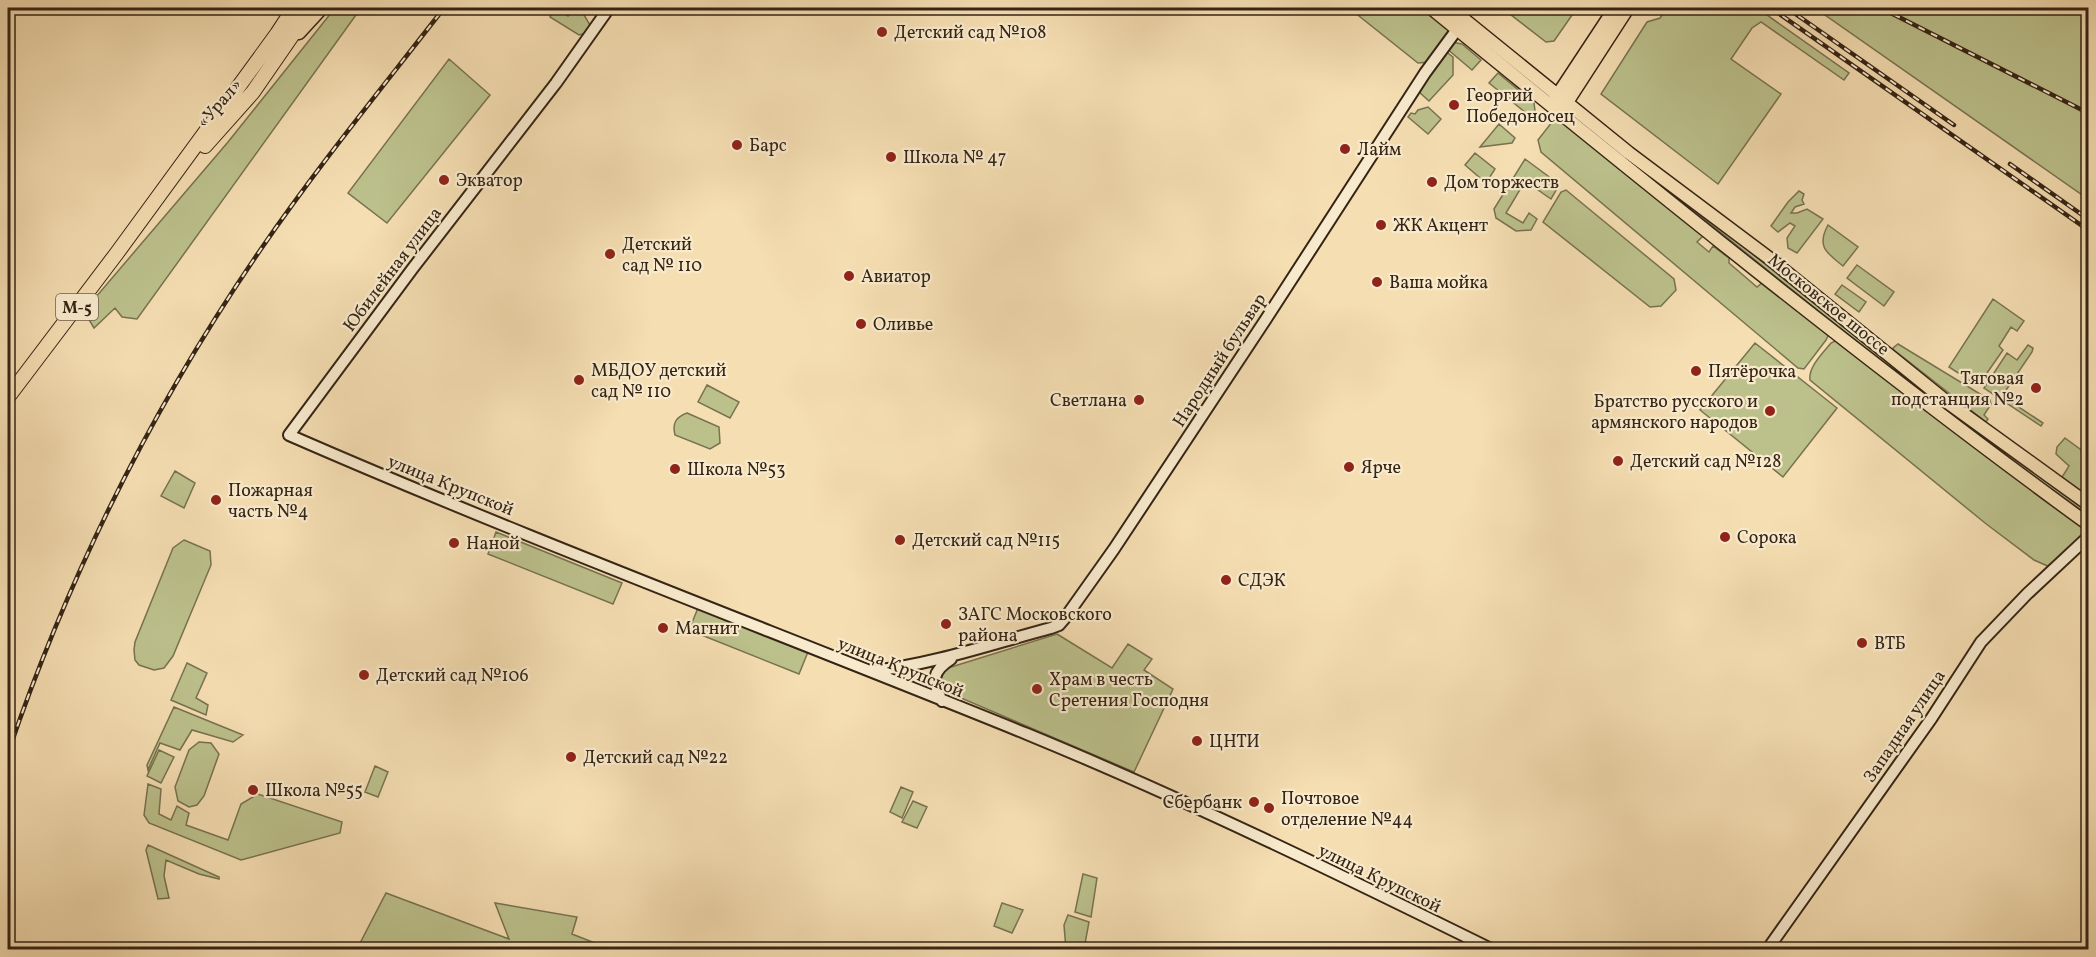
<svg xmlns="http://www.w3.org/2000/svg" width="2096" height="957" viewBox="0 0 2096 957" font-family="Vollkorn,serif">
<style>
.green{fill:#bcc18c;stroke:#787250;stroke-width:1.5}
.lines{fill:none;stroke-linecap:round;stroke-linejoin:round}
.secondary-casing{stroke:#352415;stroke-width:14}
.primary-casing{stroke:#352415;stroke-width:15}
.highway-casing{stroke:#352415;stroke-width:16}
.secondary{stroke:#f8eacd;stroke-width:10}
.primary{stroke:#f5deb2;stroke-width:12}
.highway{stroke:#f5deb2;stroke-width:14}
.rail-casing{stroke:#352415;stroke-width:4.5}
.rail{stroke:#f8eacd;stroke-width:2;stroke-dasharray:7;stroke-linecap:butt}
.poi-dot{fill:#8f2418;stroke:#f8eacd;stroke-width:2}
.labels{text-anchor:middle;stroke-width:4.5;stroke-linejoin:round;paint-order:stroke}
.shield{fill:#f8eacd;stroke:#705f4c;stroke-width:1.5}
.shield-label{font-size:16px;font-weight:bold;fill:#352415}
.poi-label{font-size:18px;fill:#352415;stroke:#f8eacd;text-anchor:start}
.street-label{font-size:18px;fill:#352415;stroke:#f8eacd}
</style>
<rect width="100%" height="100%" fill="#f5deb2"/>
<filter id="stains"><feTurbulence type="fractalNoise" baseFrequency=".00333" numOctaves="4"/><feColorMatrix values="0 0 0 0 .2 0 0 0 0 .09 0 0 0 0 .02 0 0 0 .5 -.17"/></filter>
<radialGradient id="worn" r=".72"><stop offset=".6" stop-color="#630" stop-opacity="0"/><stop offset="1" stop-color="#630" stop-opacity=".3"/></radialGradient>
<path class="green" d="M335,8H361L137,319L122,317L115,308L94,328L84,311L228,142Z
M574,8H580L590,25L586,33L579,35L550,17L555,9L568,16Z
M1349,8H1423L1448,28L1449,33L1430,62L1418,63Z
M1502,8H1577L1554,41L1546,42Z
M1667,8H1757L1849,73L1844,80L1761,22L1752,28L1731,59L1781,94L1718,184L1601,94L1647,22L1660,18Z
M1815,8H2088V199Z
M1451,42L1462,44L1481,60L1472,70L1446,48Z
M1444,50L1453,57V75L1429,101L1418,91Z
M449,59L490,95L387,223L348,193Z
M1498,73L1534,103L1535,111L1531,117L1510,100V96H1505L1489,83Z
M1428,107L1441,119L1428,134L1408,117L1411,113L1415,114L1418,110Z
M1557,120L1561,121L1703,236L1697,242L1709,252L1713,246L1729,258V263L1757,287L1763,282L1826,332L1828,336L1826,340L1804,369L1798,368L1541,152L1538,140L1552,122Z
M1499,124L1515,138L1512,143L1480,147Z
M1475,153L1495,169L1486,183L1465,165Z
M1525,159L1556,182L1558,187L1551,199L1525,181L1506,213L1523,223L1529,213L1537,219L1531,230L1516,231L1496,218L1494,209Z
M1566,190L1674,279L1676,290L1661,306L1650,307L1543,222L1561,192Z
M1799,191L1804,194L1802,200L1804,204L1795,207L1791,213H1797L1807,209L1823,219L1797,253L1788,248L1787,238L1795,226L1790,223L1778,232L1771,226L1788,202Z
M1678,198L1709,219L1938,403L2088,512V515L1935,405Z
M1828,225L1858,247L1843,266C1827,253 1816,247 1828,225Z
M1857,265L1894,292L1884,306L1847,278Z
M1842,285L1866,302L1859,312L1835,294Z
M1993,299L2024,321L2017,331L2011,327L1999,346L2003,350L1980,383L1975,384L1949,367Z
M1835,341H1839L1991,460L2081,526L2083,535L2050,567L2034,560L1985,523L1810,380C1808,367 1823,353 1831,343Z
M1755,343L1837,408L1783,477L1700,410Z
M1898,344L1990,400L1991,404L1984,415L1988,419L1986,422L1894,350L1893,348Z
M2028,345L2033,348L2032,352L2002,396L2043,423L2041,426L1984,388L2007,353L2017,360Z
M707,385L739,402L730,418L698,402Z
M687,413L719,427L720,443L710,449L675,435C672,423 676,417 687,413Z
M2065,438L2088,455V504L2059,482L2069,466L2056,454L2057,447Z
M175,471L195,483L184,508L161,496Z
M496,532L622,583L613,604L488,554Z
M184,540L210,551L211,565L173,656L164,668L154,670L139,665L135,660L134,650L135,642L173,548Z
M698,608L808,652L799,674L689,630Z
M1057,634L1112,668L1128,644L1152,659L1144,670L1173,689L1134,772L940,689C938,679 940,675 948,668Z
M187,663L207,673L196,698L208,705L206,715L171,700Z
M174,707L243,735L233,742L192,730L180,750L160,743L148,770L147,765Z
M199,742L211,743L219,754L204,796L197,805L189,807L178,801L175,787L189,750Z
M159,750L174,757L161,783L147,776Z
M375,766L388,772L378,797L365,792Z
M148,784L161,789L159,814L171,820L177,806L189,813L186,825L228,840L241,804L258,794L342,822L340,833L241,860L149,823L144,815Z
M901,787L913,792L902,818L890,812Z
M913,801L927,807L917,828L902,822Z
M148,845L219,877V879L199,874L166,860L164,876L169,898L158,899L146,850Z
M1083,874L1097,878L1091,917L1075,912Z
M386,893L509,939L495,903L577,917L572,934L610,949H357Z
M1002,903L1023,910L1012,933L994,926Z
M1068,915L1089,922L1084,949H1066L1064,925Z"/>
<g class="lines">
<g class="secondary-casing">
<path id="secondary" d="M609,8L556,83L413,268L289,435C532,541 781,634 1027,734C1185,799 1339,874 1493,950
M873,671C934,664 991,644 1051,628L1059,625L1065,618L1114,549L1266,319L1425,73L1461,24
M942,701C932,681 931,672 951,659
M1767,950L1931,719L1981,642L2027,594L2088,537"/>
</g>
<g class="primary-casing">
<path id="primary" d="M1431,8C1647,184 1863,360 2088,524
M1450,8L1629,153L1769,258L1947,402L2088,504
M299,33L322,8
M1553,102L1615,8
M1562,110L1628,8"/>
</g>
<g class="highway-casing">
<path id="highway" d="M205,146L253,92L311,8
M8,397L117,253L277,34L294,8"/>
</g>
<use href="#secondary" class="secondary"/>
<use href="#primary" class="primary"/>
<use href="#highway" class="highway"/>
<g class="rail-casing">
<path id="rail" d="M1771,8L2088,230
M1787,8L1954,125
M1881,8L2088,113
M2010,164L2088,219
M8,753C69,574 153,406 261,249C318,166 382,88 444,8"/>
</g>
<use href="#rail" class="rail"/>
</g>
<g class="poi-dot">
<circle cx="882" cy="32" r="6"/>
<circle cx="1454" cy="105" r="6"/>
<circle cx="737" cy="145" r="6"/>
<circle cx="1345" cy="149" r="6"/>
<circle cx="891" cy="157" r="6"/>
<circle cx="444" cy="180" r="6"/>
<circle cx="1432" cy="182" r="6"/>
<circle cx="1381" cy="225" r="6"/>
<circle cx="610" cy="254" r="6"/>
<circle cx="849" cy="276" r="6"/>
<circle cx="1377" cy="282" r="6"/>
<circle cx="861" cy="324" r="6"/>
<circle cx="1696" cy="371" r="6"/>
<circle cx="579" cy="380" r="6"/>
<circle cx="2036" cy="388" r="6"/>
<circle cx="1139" cy="400" r="6"/>
<circle cx="1770" cy="411" r="6"/>
<circle cx="1618" cy="461" r="6"/>
<circle cx="1349" cy="467" r="6"/>
<circle cx="675" cy="469" r="6"/>
<circle cx="216" cy="500" r="6"/>
<circle cx="1725" cy="537" r="6"/>
<circle cx="900" cy="540" r="6"/>
<circle cx="454" cy="543" r="6"/>
<circle cx="1226" cy="580" r="6"/>
<circle cx="946" cy="624" r="6"/>
<circle cx="663" cy="628" r="6"/>
<circle cx="1862" cy="643" r="6"/>
<circle cx="364" cy="675" r="6"/>
<circle cx="1037" cy="689" r="6"/>
<circle cx="1197" cy="741" r="6"/>
<circle cx="571" cy="757" r="6"/>
<circle cx="253" cy="790" r="6"/>
<circle cx="1254" cy="802" r="6"/>
<circle cx="1269" cy="808" r="6"/>
</g>
<g class="labels">
<rect class="shield" x="56" y="294" width="42" height="26" rx="4.5"/>
<g class="shield-label">
<text x="77" y="313">М-5</text>
</g>
<g class="poi-label">
<text x="894" y="38">Детский сад №108</text>
<text x="1466" y="101">Георгий<tspan x="1466" dy="21">Победоносец</tspan></text>
<text x="749" y="151">Барс</text>
<text x="1357" y="155">Лайм</text>
<text x="903" y="163">Школа № 47</text>
<text x="456" y="186">Экватор</text>
<text x="1444" y="188">Дом торжеств</text>
<text x="1393" y="231">ЖК Акцент</text>
<text x="622" y="250">Детский<tspan x="622" dy="21">сад № 110</tspan></text>
<text x="861" y="282">Авиатор</text>
<text x="1389" y="288">Ваша мойка</text>
<text x="873" y="330">Оливье</text>
<text x="591" y="376">МБДОУ детский<tspan x="591" dy="21">сад № 110</tspan></text>
<text x="1708" y="377">Пятёрочка</text>
<text x="2024" y="384" text-anchor="end">Тяговая<tspan x="2024" dy="21">подстанция №2</tspan></text>
<text x="1127" y="406" text-anchor="end">Светлана</text>
<text x="1758" y="407" text-anchor="end">Братство русского и<tspan x="1758" dy="21">армянского народов</tspan></text>
<text x="1630" y="467">Детский сад №128</text>
<text x="1361" y="473">Ярче</text>
<text x="687" y="475">Школа №53</text>
<text x="228" y="496">Пожарная<tspan x="228" dy="21">часть №4</tspan></text>
<text x="1737" y="543">Сорока</text>
<text x="912" y="546">Детский сад №115</text>
<text x="466" y="549">Наной</text>
<text x="1238" y="586">СДЭК</text>
<text x="958" y="620">ЗАГС Московского<tspan x="958" dy="21">района</tspan></text>
<text x="675" y="634">Магнит</text>
<text x="1874" y="649">ВТБ</text>
<text x="376" y="681">Детский сад №106</text>
<text x="1049" y="685">Храм в честь<tspan x="1049" dy="21">Сретения Господня</tspan></text>
<text x="1209" y="747">ЦНТИ</text>
<text x="583" y="763">Детский сад №22</text>
<text x="265" y="796">Школа №55</text>
<text x="1281" y="804">Почтовое<tspan x="1281" dy="21">отделение №44</tspan></text>
<text x="1242" y="808" text-anchor="end">Сбербанк</text>
</g>
<g class="street-label">
<text transform="translate(219 103) rotate(-49)" y="6">«Урал»</text>
<text transform="translate(392 269) rotate(-53)" y="6">Юбилейная улица</text>
<text transform="translate(1829 304) rotate(39)" y="6">Московское шоссе</text>
<text transform="translate(1219 360) rotate(-57)" y="6">Народный бульвар</text>
<text transform="translate(451 485) rotate(22)" y="6">улица Крупской</text>
<text transform="translate(901 667) rotate(22)" y="6">улица Крупской</text>
<text transform="translate(1904 726) rotate(-56)" y="6">Западная улица</text>
<text transform="translate(1380 878) rotate(26)" y="6">улица Крупской</text>
</g>
</g>
<rect width="2096" height="957" fill="none" stroke="#f5deb2" stroke-width="30"/>
<rect x="9" y="9" width="2078" height="939" fill="none" stroke="#352415" stroke-width="3"/>
<rect x="15" y="15" width="2066" height="927" fill="none" stroke="#352415" stroke-width="1.5"/>
<rect width="100%" height="100%" filter="url(#stains)"/>
<rect width="100%" height="100%" fill="url(#worn)"/>
</svg>
